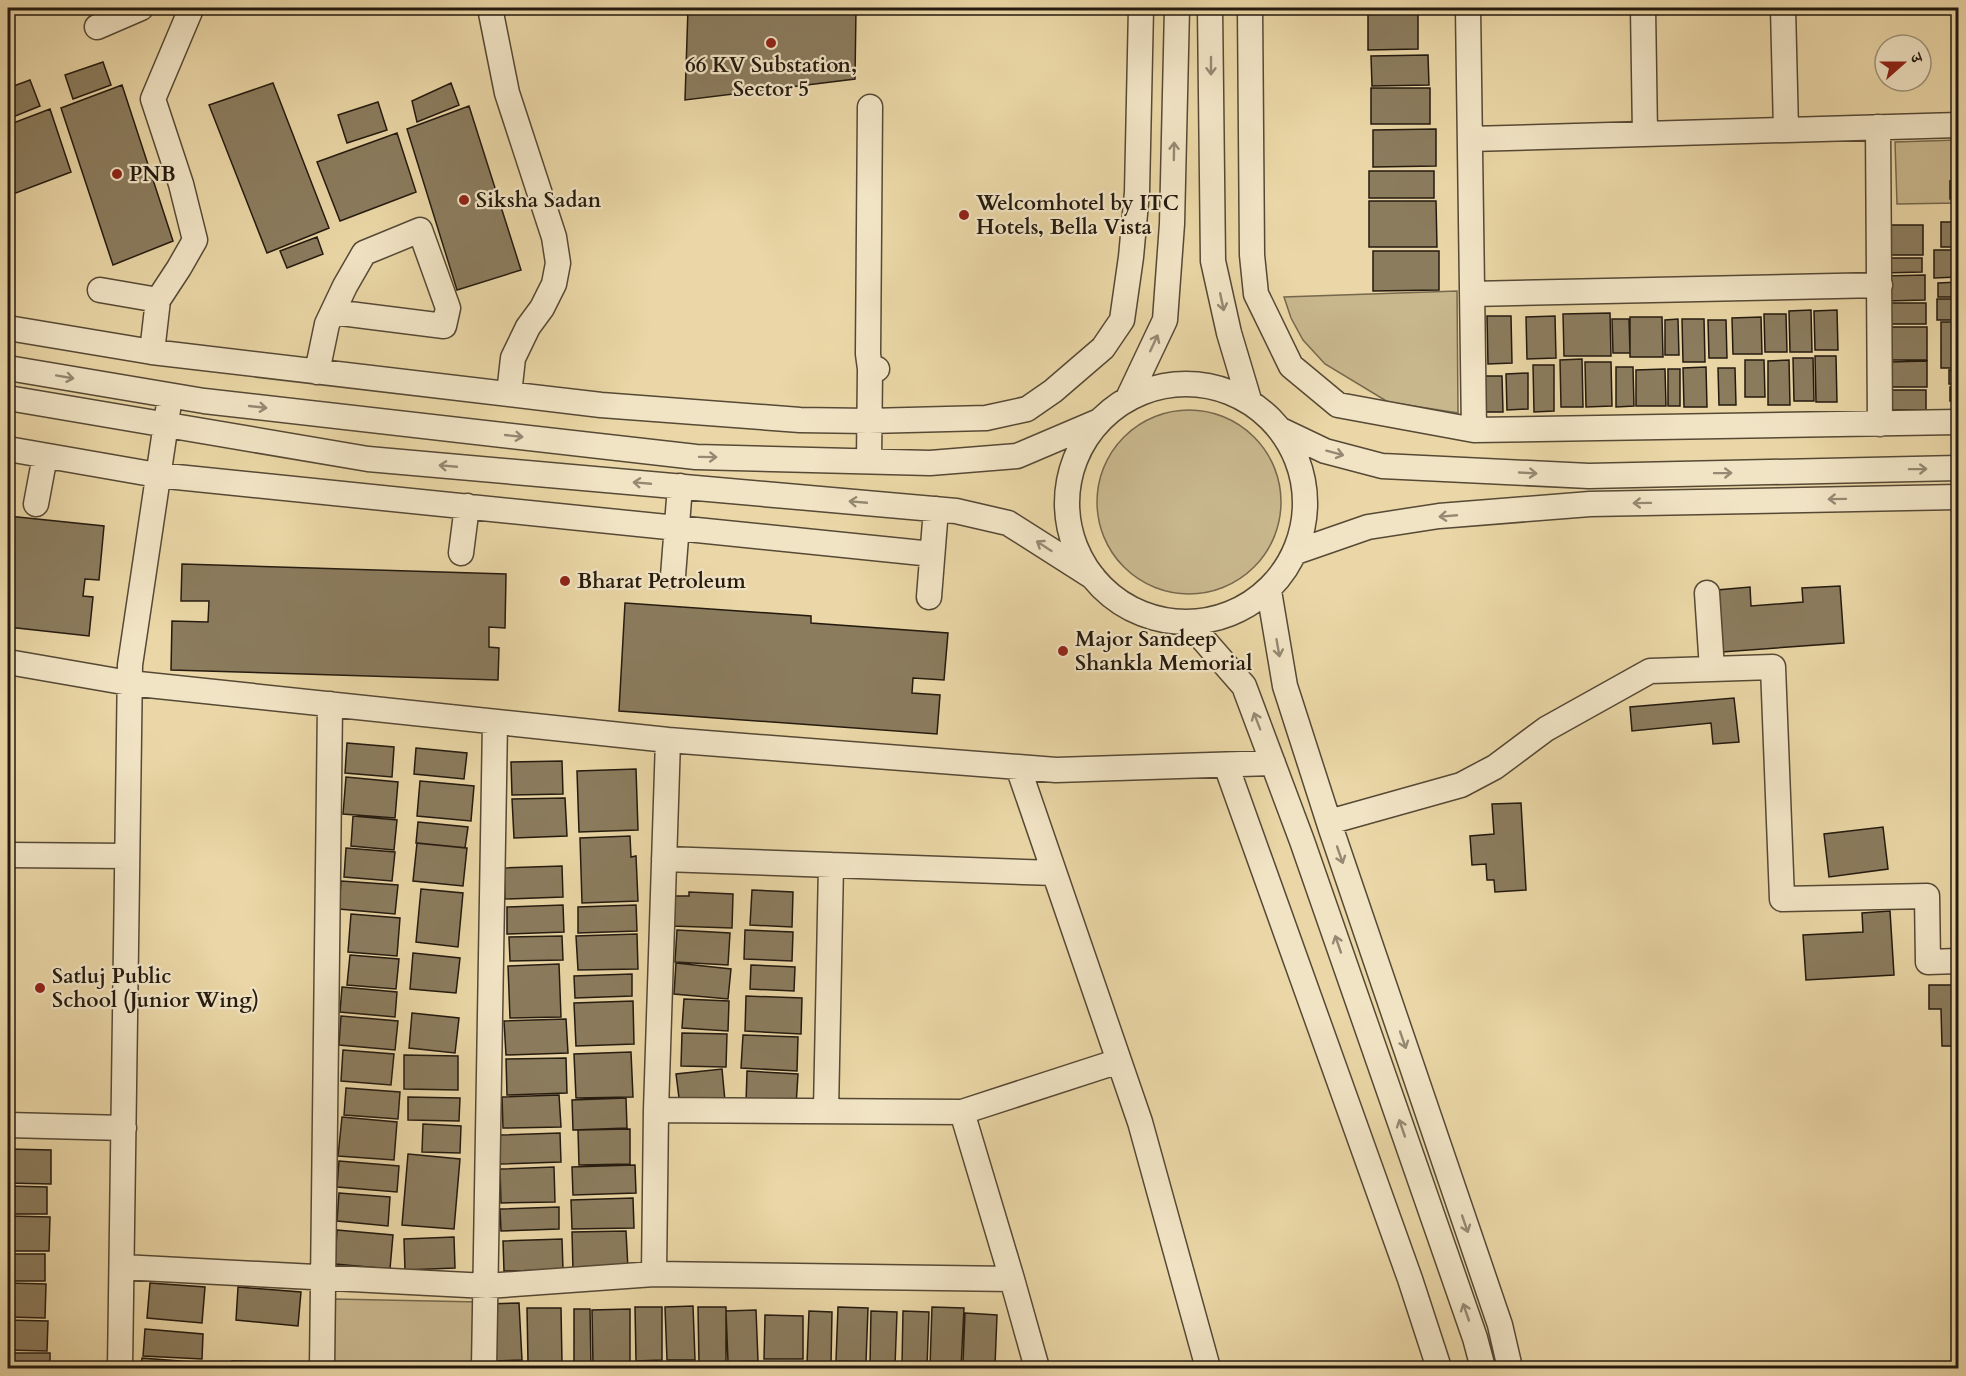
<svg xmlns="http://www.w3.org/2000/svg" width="1966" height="1376" viewBox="0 0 1966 1376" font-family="Cardo,'Noto Serif Devanagari',serif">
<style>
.green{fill:#c8b68c;stroke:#76684e;stroke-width:1.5}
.building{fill:#8b7c5e;stroke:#241a0f;stroke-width:1.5}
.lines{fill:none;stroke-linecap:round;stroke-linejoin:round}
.minor-casing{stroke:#564935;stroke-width:27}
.minor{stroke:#f1e4c5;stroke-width:24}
.oneway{stroke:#958973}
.poi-dot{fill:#8f2418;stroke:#f1e4c5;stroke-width:2}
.labels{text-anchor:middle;stroke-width:4.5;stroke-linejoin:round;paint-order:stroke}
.poi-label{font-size:21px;font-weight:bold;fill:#241a0f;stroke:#f1e4c5;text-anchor:start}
</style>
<rect width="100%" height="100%" fill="#ead6a6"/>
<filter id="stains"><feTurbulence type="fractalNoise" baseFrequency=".00333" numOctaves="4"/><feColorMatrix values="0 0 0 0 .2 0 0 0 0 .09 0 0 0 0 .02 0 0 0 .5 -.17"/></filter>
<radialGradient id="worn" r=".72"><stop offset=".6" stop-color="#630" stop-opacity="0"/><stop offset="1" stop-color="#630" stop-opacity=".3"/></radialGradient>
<path class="green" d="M1958,140V203L1897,204L1895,142Z
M1457,291L1458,413L1388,402L1325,364L1303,340L1291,318L1284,297Z
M1097 502a92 92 0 1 1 184 0a92 92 0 1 1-184 0Z
M333,1299L480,1302L479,1368H332Z"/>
<path class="building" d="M688,8H856L855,79L685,100Z
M1418,8V49L1368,50V9Z
M1428,55L1429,85L1372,86L1371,56Z
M103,62L111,85L73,99L65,75Z
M30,80L40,106L8,119V88Z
M273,83L329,228L267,253L209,105Z
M451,83L459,105L417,122L412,101Z
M122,85L173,241L113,265L61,108Z
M1371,88H1430V124H1371Z
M378,102L387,130L347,143L338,115Z
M469,106L521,270L457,290L407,129Z
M50,109L71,172L8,196V125Z
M1436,129V166L1373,167V130Z
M397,133L416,192L340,221L317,162Z
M1369,171H1434V198H1369Z
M1958,180V198L1950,199V181Z
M1369,201H1436L1437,247H1369Z
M1941,222H1958V247H1941Z
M1882,225H1923V255H1882Z
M317,237L323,254L287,268L280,251Z
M1934,250H1958V277L1934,278Z
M1373,251H1439V290L1373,291Z
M1882,258H1922V272L1882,273Z
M1925,275V300L1886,301V276Z
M1958,282V297H1938V283Z
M1937,299H1958V320H1937Z
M1885,303H1926V324H1886Z
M1811,310L1812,352H1790L1789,311Z
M1837,310L1838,350H1815L1814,311Z
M1610,313L1611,356H1564L1563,314Z
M1764,314H1786L1787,352H1765Z
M1487,316H1511L1512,363L1488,364Z
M1555,316L1556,358L1527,359L1526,317Z
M1630,317H1662L1663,357H1630Z
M1761,317L1762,354H1733L1732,318Z
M1612,319H1629L1630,353H1613Z
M1678,319L1679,355H1665V320Z
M1682,319H1704L1705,362H1683Z
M1708,320H1726L1727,358H1709Z
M1941,322H1958V368H1941Z
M1886,327H1927V360H1887Z
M1815,356H1836L1837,402H1816Z
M1793,358H1813L1814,401H1794Z
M1582,359L1583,407H1561L1560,360Z
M1745,360H1764L1765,397H1745Z
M1789,360L1790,405H1768V361Z
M1927,361V387H1889V362Z
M1585,362H1611L1612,406L1586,407Z
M1533,365H1554V411L1534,412Z
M1616,367H1633L1634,406L1616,407Z
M1706,367L1707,407H1684L1683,368Z
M1718,368H1735L1736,405H1719Z
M1665,369L1666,406H1636V370Z
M1668,369H1680V406H1668Z
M1949,370H1958V384H1949Z
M1528,373V409L1507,410L1506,374Z
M1480,376H1502L1503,412H1481Z
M1950,387H1958V401H1950Z
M1890,390H1926V410H1890Z
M8,516L104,526L99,580L85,579L83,596L93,597L89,636L8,627Z
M182,564L506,574L505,628L489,627V647L499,648L498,680L171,670L172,621L208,622L209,601H181Z
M1840,586L1844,643L1722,652L1717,590L1750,587L1751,606L1803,602L1802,588Z
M625,603L811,616V623L948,633L944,680L913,678L912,693L940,695L937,734L619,711Z
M1734,698L1739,742L1713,744L1711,723L1632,731L1630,707Z
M347,743L394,747L392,777L345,773Z
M416,748L467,753L464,779L414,774Z
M562,761L563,794L512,795L511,762Z
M636,769L638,830L579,832L577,771Z
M346,777L398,782L395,818L343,814Z
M420,781L474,786L471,821L417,816Z
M565,798L567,836L514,838L512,799Z
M1521,803L1526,890L1495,892L1494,880H1487L1486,864L1472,865L1470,836L1494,834L1492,804Z
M353,816L397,820L394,850L351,846Z
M418,822L468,827L465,848L416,843Z
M1883,827L1888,869L1829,877L1824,834Z
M630,836L631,857L636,856L638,901L582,903L580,838Z
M417,843L467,848L463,886L413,881Z
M346,848L395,852L392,881L344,877Z
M562,866L563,897L505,899L504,868Z
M341,881L398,885L395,914L339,909Z
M421,889L463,893L458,947L416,942Z
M752,890L793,892L792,927L750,925Z
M689,892L733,894L732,928L671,926L673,896H689Z
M563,905L564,932L507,934V907Z
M636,905L637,931L578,933V907Z
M1890,911L1894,975L1806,980L1803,935L1863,932L1862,913Z
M351,914L400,918L397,956L348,952Z
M677,930L730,933L728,965L675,962Z
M745,930L793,932L792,961L744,959Z
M637,934L638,969L578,970L576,936Z
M562,936L563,960L510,961L509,937Z
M413,953L460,958L456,993L410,989Z
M350,955L399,959L396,989L347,985Z
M676,963L731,969L728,999L674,994Z
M559,964L561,1017L510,1018L508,966Z
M751,965L795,967L794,991L750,989Z
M632,974V996L575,998L574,976Z
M1929,985H1958V1046H1942L1941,1009H1929Z
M342,987L397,992L395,1017L340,1012Z
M746,996L802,998L801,1034L745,1031Z
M684,999L729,1001L728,1031L682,1028Z
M633,1001L634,1044L576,1046L574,1003Z
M412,1013L459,1018L455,1053L409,1048Z
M341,1016L398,1021L395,1050L339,1045Z
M566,1019L568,1053L506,1055L504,1021Z
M682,1033L727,1034L726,1067L681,1066Z
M743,1035L798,1037L797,1071L741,1068Z
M343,1050L394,1054L391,1085L341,1081Z
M631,1052L633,1097L576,1098L574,1054Z
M404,1055L458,1056V1090L404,1089Z
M566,1058L567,1093L507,1095L506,1059Z
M722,1069L725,1101L680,1106L676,1074Z
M747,1071L798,1074L796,1106L746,1103Z
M346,1088L400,1092L398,1119L344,1115Z
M559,1095L561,1127L503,1128L502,1097Z
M408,1097L460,1098L459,1121L408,1120Z
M626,1098L627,1128L573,1130L572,1100Z
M342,1117L397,1122L394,1160L338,1156Z
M423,1124L461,1126L460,1153L422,1152Z
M630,1129V1164L579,1165L578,1130Z
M560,1133L561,1162L500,1164L499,1135Z
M8,1149L51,1150V1184L8,1183Z
M408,1154L460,1159L454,1229L402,1225Z
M339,1161L399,1166L397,1192L337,1187Z
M635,1165L636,1193L573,1195L572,1167Z
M554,1167L555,1202L501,1203L500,1169Z
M8,1186L47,1187V1214H8Z
M339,1193L390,1197L388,1226L337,1221Z
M633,1198L634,1228L572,1229L571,1200Z
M559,1207V1229L501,1231L500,1209Z
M8,1216L50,1217L49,1251H8Z
M337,1230L393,1235L390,1269L335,1264Z
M626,1231L628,1269L573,1270L572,1232Z
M454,1237L455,1268L405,1270L404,1239Z
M562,1239L563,1270L504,1271L503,1241Z
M8,1254H45V1281H8Z
M8,1283L46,1284L45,1318L8,1317Z
M150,1283L205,1287L202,1323L147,1318Z
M238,1287L301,1292L298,1326L236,1320Z
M519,1303L522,1360L491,1361L488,1304Z
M693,1306L695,1360H667L665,1307Z
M635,1307H662V1360L636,1361Z
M698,1307H726V1363H699Z
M838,1307L868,1308L866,1362L836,1361Z
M932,1307L964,1308L961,1368L930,1367Z
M527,1308H561L562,1362H528Z
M574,1309H590L591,1366H574Z
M630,1309V1365H593L592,1310Z
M756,1310L758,1361L728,1362L726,1311Z
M809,1311L832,1312L831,1365L807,1364Z
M871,1311L897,1312L895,1366L870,1365Z
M903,1311L929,1312L927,1366H902Z
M965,1313L997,1315L995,1366L963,1364Z
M765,1315L803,1316V1359H764Z
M8,1320L48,1321L47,1351L8,1350Z
M145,1329L203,1334L202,1359L143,1356Z
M8,1353H50V1368H8Z
M142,1358L205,1363L204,1368H141Z
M232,1361L288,1362V1368H232Z"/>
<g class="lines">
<g class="minor-casing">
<path id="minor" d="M490,8L507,93L554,237L558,263L554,284L542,308L528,327L513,358L509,394
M1210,8L1213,261L1229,333L1249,400
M1250,8L1252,255L1256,294L1291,366L1338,405L1474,430L1958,422
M1468,8L1474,430
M1643,8L1645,134
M1783,8L1786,130
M97,27L141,8
M870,107L868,354L870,369
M1878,127L1880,424
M1470,139L1958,125
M100,290L158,300
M1472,294L1880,285
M8,328L152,352L601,405L800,420L869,421L986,418L1027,409L1053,391L1103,348L1122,320L1131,257L1137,192L1141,8
M152,352L158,300L179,268L195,240L181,184L153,99L191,9L190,8
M8,368L204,401L696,457L930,463L1017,456L1097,422
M317,372L327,324L345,286L364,253L420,230L448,308L444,326L333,312
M1067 503a119 119 0 1 1 238 0a119 119 0 1 1-238 0Z
M1129,396L1165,320L1172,224L1177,8
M8,398L368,459L956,511L1008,523L1093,577
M1281,430L1325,451L1382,466L1589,476L1958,468
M8,449L157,475L932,554
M869,461L870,369H877
M36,504L45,456
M1296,552L1368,527L1439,516L1590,504L1958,497
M461,553L467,506
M673,576L680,486
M1269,591L1285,686L1331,829L1500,1325L1510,1368
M1707,593L1712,669
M929,597L936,509
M1189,623L1244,686L1302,841L1475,1338L1483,1368
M8,662L129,683L668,740L1056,770L1273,763
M1226,765L1410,1279L1439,1368
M1018,767L1140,1122L1208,1368
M1329,822L1461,785L1495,767L1546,729L1650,671L1773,667L1782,899L1927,896L1928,962L1958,961
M8,855L127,856
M664,859L1054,873
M656,1110L962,1112L1119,1061
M826,1111L831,865
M962,1112L1012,1279L1037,1368
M8,1125L124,1128
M122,1267L487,1286L654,1274L1012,1279
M654,1274L656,1110L668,740
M120,1368L130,665L168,410
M322,1368L330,704
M484,1368L495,722"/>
</g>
<use href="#minor" class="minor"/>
</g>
<defs><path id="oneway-shaft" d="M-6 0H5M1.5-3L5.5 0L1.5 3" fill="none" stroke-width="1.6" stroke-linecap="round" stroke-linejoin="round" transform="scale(1.5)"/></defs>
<g class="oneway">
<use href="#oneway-shaft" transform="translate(1211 66) rotate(90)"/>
<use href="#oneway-shaft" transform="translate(1174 151) rotate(-89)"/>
<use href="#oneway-shaft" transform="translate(1222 302) rotate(78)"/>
<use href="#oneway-shaft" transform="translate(1154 343) rotate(-65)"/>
<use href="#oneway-shaft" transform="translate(65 377) rotate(10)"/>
<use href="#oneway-shaft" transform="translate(258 407) rotate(6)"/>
<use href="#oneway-shaft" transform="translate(514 436) rotate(6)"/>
<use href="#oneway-shaft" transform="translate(1335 453) rotate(15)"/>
<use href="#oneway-shaft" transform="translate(708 457) rotate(1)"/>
<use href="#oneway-shaft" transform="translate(448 466) rotate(-175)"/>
<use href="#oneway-shaft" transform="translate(1918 469) rotate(-1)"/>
<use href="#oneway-shaft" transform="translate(1528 473) rotate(3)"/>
<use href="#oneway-shaft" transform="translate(1723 473) rotate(-1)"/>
<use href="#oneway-shaft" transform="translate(642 483) rotate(-175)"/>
<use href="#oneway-shaft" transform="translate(1837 499) rotate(179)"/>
<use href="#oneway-shaft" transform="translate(858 502) rotate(-175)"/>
<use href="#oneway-shaft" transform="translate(1642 503) rotate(179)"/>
<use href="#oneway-shaft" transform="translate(1448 516) rotate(175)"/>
<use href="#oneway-shaft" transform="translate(1044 546) rotate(-147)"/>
<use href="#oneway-shaft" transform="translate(1278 648) rotate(80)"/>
<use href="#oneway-shaft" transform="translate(1257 721) rotate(-111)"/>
<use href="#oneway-shaft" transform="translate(1340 855) rotate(71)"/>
<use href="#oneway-shaft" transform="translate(1338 944) rotate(-109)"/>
<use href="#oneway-shaft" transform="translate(1403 1040) rotate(71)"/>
<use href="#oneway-shaft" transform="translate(1402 1128) rotate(-109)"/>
<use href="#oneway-shaft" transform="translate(1465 1224) rotate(71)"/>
<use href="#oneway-shaft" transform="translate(1466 1312) rotate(-109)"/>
</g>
<g class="poi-dot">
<circle cx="771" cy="43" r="6"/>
<circle cx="117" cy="174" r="6"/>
<circle cx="464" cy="200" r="6"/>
<circle cx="964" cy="215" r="6"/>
<circle cx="565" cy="581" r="6"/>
<circle cx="1063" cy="651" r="6"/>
<circle cx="40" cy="988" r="6"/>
</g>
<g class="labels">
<g class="poi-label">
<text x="771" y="72" text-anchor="middle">66 KV Substation,<tspan x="771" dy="24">Sector 5</tspan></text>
<text x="129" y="181">PNB</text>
<text x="476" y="207">Siksha Sadan</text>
<text x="976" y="210">Welcomhotel by ITC<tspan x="976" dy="24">Hotels, Bella Vista</tspan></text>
<text x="577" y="588">Bharat Petroleum</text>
<text x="1075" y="646">Major Sandeep<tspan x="1075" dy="24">Shankla Memorial</tspan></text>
<text x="52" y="983">Satluj Public<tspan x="52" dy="24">School (Junior Wing)</tspan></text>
</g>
</g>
<rect width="1966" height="1376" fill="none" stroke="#ead6a6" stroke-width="30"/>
<rect x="9" y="9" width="1948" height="1358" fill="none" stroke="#241a0f" stroke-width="3"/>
<rect x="15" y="15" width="1936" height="1346" fill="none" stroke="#241a0f" stroke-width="1.5"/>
<g transform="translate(1903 63) rotate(69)"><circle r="28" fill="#f1e4c5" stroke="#9f937c" stroke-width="1.5"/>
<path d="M0-4.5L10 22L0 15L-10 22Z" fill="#8f2418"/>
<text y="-9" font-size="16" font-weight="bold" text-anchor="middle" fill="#241a0f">उ</text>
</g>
<rect width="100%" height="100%" filter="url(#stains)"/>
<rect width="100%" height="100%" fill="url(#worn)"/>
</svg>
